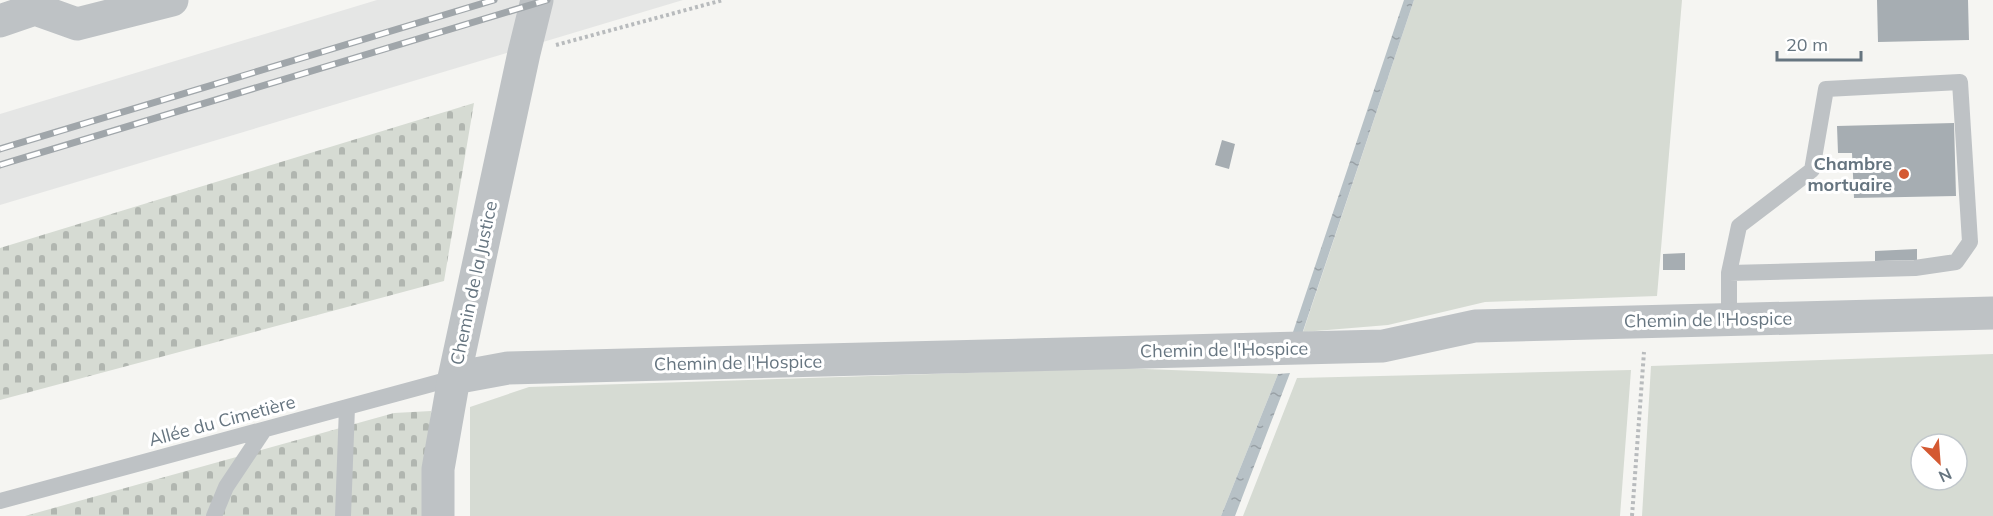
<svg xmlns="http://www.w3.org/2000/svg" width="1993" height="516" viewBox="0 0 1993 516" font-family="Mulish,sans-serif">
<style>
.built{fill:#e5e6e5}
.cemetery{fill:url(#cemetery-stones)}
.garden{fill:#d6dbd3;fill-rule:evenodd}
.water{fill:url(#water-ripples)}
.building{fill:#a6adb2}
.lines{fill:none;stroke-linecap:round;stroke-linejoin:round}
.path{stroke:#b8bbbd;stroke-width:4;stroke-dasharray:3 3;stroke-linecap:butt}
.lane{stroke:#bec2c5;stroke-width:16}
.street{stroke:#bec2c5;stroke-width:33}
.rail-casing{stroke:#a0a6aa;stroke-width:7}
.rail{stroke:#fff;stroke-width:4.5;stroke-dasharray:14;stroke-linecap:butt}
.poi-dot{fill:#d45932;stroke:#fff;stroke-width:2}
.labels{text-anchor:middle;stroke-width:6;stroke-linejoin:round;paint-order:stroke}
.poi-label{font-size:18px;font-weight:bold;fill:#667580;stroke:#fff;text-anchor:end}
.street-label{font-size:18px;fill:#667580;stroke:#fff}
</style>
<defs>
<pattern id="cemetery-stones" width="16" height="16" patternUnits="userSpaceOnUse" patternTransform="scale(1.5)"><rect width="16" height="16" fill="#d6dbd3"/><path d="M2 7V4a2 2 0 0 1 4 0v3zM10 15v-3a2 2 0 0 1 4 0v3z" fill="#b1b6b0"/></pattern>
<pattern id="water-ripples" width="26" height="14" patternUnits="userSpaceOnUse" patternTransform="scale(1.5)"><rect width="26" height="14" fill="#b7c1c6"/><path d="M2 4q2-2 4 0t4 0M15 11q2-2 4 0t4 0" fill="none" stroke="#99a1a6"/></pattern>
</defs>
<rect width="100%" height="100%" fill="#f5f5f2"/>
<path class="built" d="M377,0H683L0,205V114Z"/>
<path class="cemetery" d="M474,103L444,281L0,400V248Z
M431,411L426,516H25L394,413Z"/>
<path class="garden" d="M1414,0H1682L1657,296L1485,302L1388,325L1303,332Z
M1993,354V516H1642L1651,366ZM1921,444H1957V480H1921Z
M1118,368L1278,374L1221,516H470V407L529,387Z
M1631,370L1620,516H1243L1297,378Z"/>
<path class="water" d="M1404,0H1414L1298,346L1288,347Z
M1290,373L1235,516H1221L1278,374Z"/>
<path class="building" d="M1877,0H1968L1969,40L1878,42Z
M1954,123L1956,196L1854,198L1852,153H1838L1837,126Z
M1222,140L1235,144L1229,169L1215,165Z
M1917,249V260L1875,261V251Z
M1685,253V270H1663V254Z"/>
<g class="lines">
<path class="path" d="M556,45L723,0
M1632,516L1644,352"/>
<path class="lane" d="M1729,273L1915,268L1956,262L1970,242L1960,82L1826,89L1812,170L1739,226L1729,273V319
M0,501L454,378
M214,516L226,487L264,430
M343,516L347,407"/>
<path class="street" d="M35,9L77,24L172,0
M0,21L35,9
M454,378L508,368L1383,346L1475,326L1993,313
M438,516V469L454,378L524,53L537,0"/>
<g class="rail-casing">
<path id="rail" d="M0,149L494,0
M0,165L547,0"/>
</g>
<use href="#rail" class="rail"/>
</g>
<circle class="poi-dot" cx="1904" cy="174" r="6"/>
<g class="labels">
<g class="poi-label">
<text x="1892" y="170">Chambre<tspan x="1892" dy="21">mortuaire</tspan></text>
</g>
<g class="street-label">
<text transform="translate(474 283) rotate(-78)" y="6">Chemin de la Justice</text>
<text transform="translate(1708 320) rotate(-1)" y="6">Chemin de l'Hospice</text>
<text transform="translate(1224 350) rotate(-1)" y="6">Chemin de l'Hospice</text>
<text transform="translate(738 363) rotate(-1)" y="6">Chemin de l'Hospice</text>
<text transform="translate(222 421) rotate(-15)" y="6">Allée du Cimetière</text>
</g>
</g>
<g transform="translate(1939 462) rotate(155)"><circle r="28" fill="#ffffff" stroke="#c2c8cc" stroke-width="1.5"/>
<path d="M0-4.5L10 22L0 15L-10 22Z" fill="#d45932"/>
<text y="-9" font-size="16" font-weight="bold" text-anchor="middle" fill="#667580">N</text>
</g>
<path d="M1777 51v9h84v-9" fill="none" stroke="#667580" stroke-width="3"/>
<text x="1786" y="51" font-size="18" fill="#667580" stroke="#ffffff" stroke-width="4.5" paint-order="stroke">20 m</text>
</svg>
